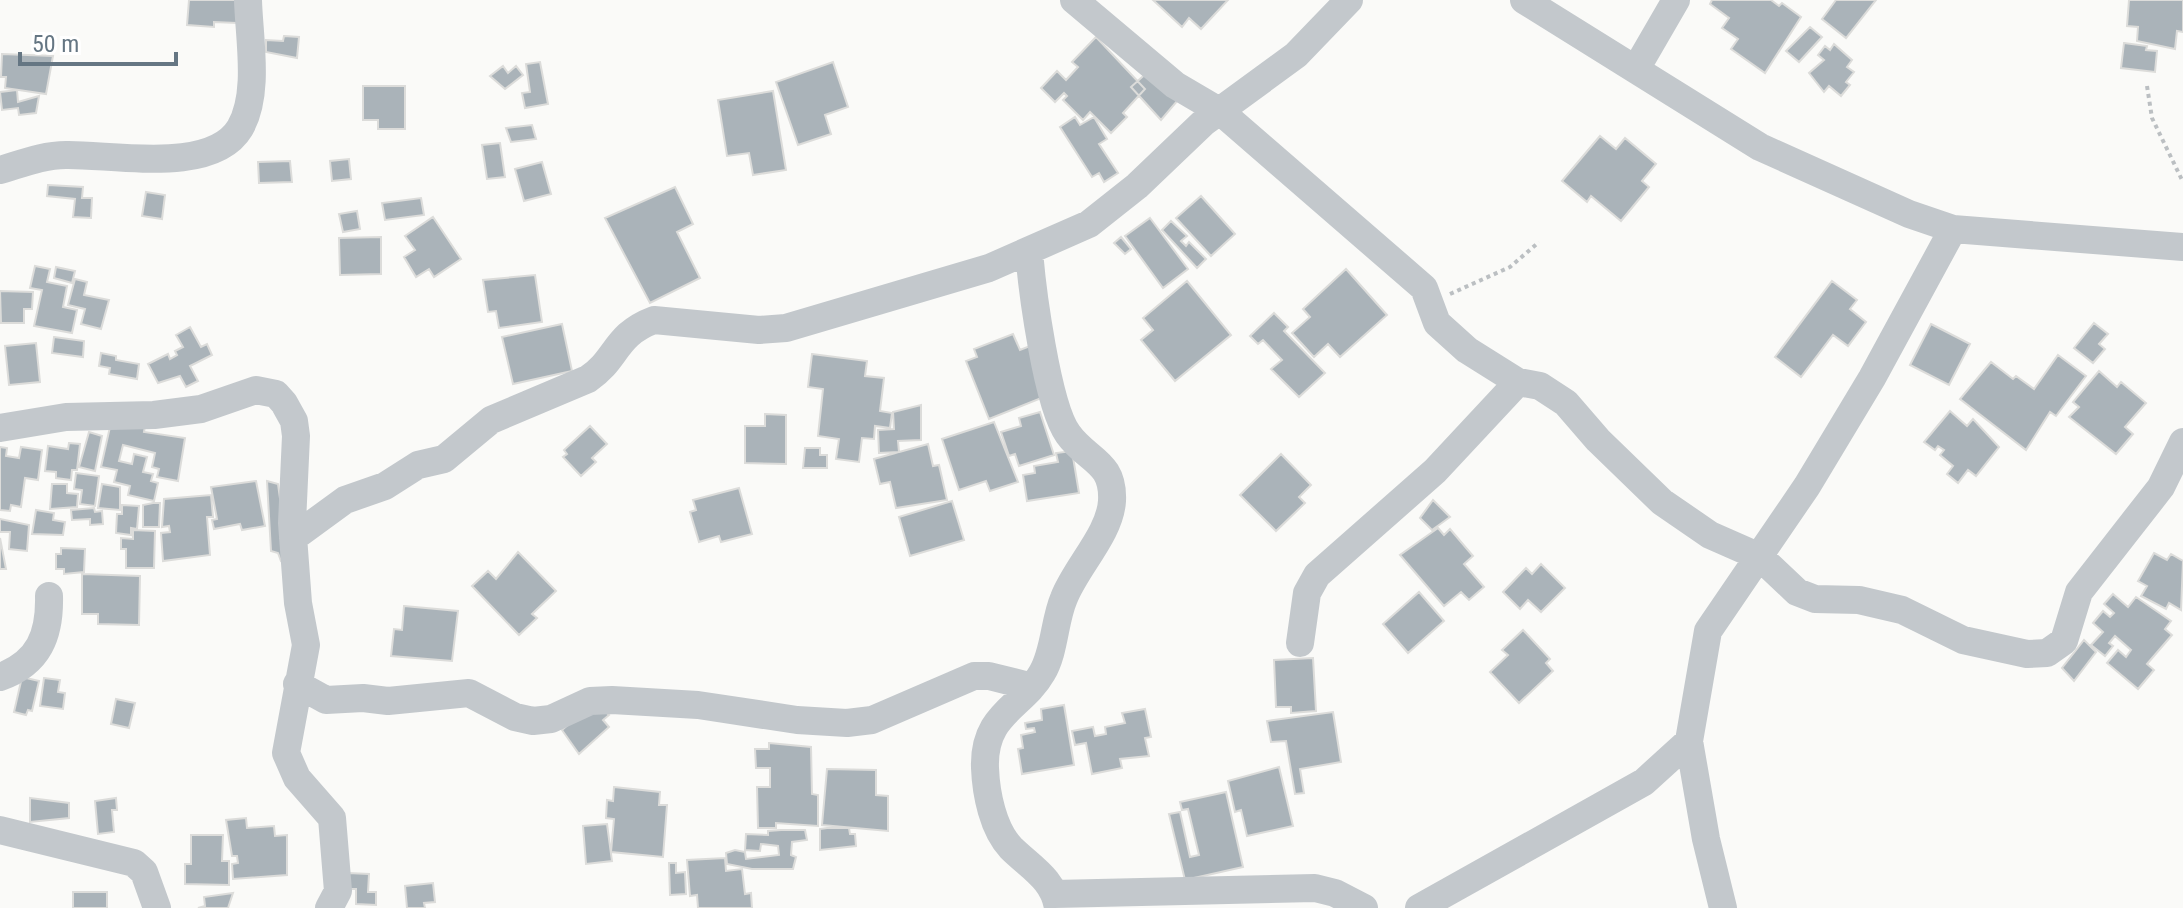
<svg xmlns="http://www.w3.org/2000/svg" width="2183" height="908" viewBox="0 0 2183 908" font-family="'Roboto Condensed',sans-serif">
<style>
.building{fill:#aab3b9;stroke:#dcdcda;stroke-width:2}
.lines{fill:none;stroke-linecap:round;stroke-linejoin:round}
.path{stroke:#bbbfc2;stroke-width:4;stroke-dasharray:4 4;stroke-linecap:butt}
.minor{stroke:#c3c8cc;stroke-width:28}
</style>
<rect width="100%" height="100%" fill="#fafaf8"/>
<path class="building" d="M189,0H238L237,23L214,22V27L187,25Z
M1153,0H1228L1201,29L1189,18L1182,27Z
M1712,0H1771L1779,6L1782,3L1801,17L1765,73L1731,49L1738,39L1722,28L1729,18L1710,4Z
M1836,0H1876L1846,38L1822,19Z
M2129,0H2183V32L2177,31L2175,49L2137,41L2138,27L2127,26Z
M1810,27L1822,37L1799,62L1786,51Z
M284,36L299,37L297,58L266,52V40L283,41Z
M1096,37L1145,89L1123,113L1127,117L1111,133L1090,112L1083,120L1063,100L1067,96L1064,93L1055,102L1041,88L1057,71L1066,80L1078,67L1072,62Z
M2124,43L2147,46L2146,50L2157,51L2155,72L2121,68Z
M1834,44L1852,60L1847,67L1854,72L1846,82L1850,85L1841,96L1829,86L1824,92L1809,73L1824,60L1818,55L1825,46L1830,50Z
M2,54L53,56L46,94L5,88L6,77H1Z
M540,62L548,104L525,108L522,93L530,92L526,64Z
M833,62L848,107L825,115L831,134L798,145L776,82Z
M503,66L508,73L516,66L523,75L505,89L490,76Z
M1150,70L1178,100L1161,120L1131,87Z
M363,86H405V129H378V120H363Z
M17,90L18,102L39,96L36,113L19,115L18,108L2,110L0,92Z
M773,91L786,170L753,175L749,153L727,156L718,100Z
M1075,117L1080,125L1094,117L1107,139L1099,144L1118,173L1104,182L1099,173L1092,177L1060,127Z
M532,125L536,139L511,142L506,128Z
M1600,136L1616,149L1625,138L1656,164L1642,181L1649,187L1621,221L1591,196L1587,202L1562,181Z
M500,143L505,177L487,179L482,145Z
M349,159L351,179L332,181L330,161Z
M290,161L292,182L259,183L258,162Z
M542,162L551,194L524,201L515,169Z
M48,185L83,187L82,198H92L91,218L73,217L75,199L47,196Z
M675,187L693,224L677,232L700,278L650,303L605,218Z
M146,192L165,195L162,219L142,216Z
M1201,196L1235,234L1211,256L1176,218Z
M421,198L424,215L385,220L382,203Z
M357,211L360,229L343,232L339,214Z
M433,217L461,259L434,277L429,269L416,277L404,257L415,250L405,236Z
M1150,218L1188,269L1163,288L1125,236Z
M1171,221L1187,236L1181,241L1186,246L1189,242L1206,259L1197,268L1162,230Z
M381,237V274L340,275L339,238Z
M1121,237L1131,249L1125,254L1114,243Z
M35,266L50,269L47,282L67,286L63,307L77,310L72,333L34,326L42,290L30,288Z
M56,267L75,271L72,283L54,278Z
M1346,269L1387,315L1340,357L1328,344L1314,357L1292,333L1310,317L1303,309Z
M535,275L542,322L499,328L496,311L488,312L483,280Z
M75,279L87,282L84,295L109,300L101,329L81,324L85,309L68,305Z
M1187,281L1231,335L1175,381L1141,340L1153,330L1143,318Z
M1832,281L1857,300L1850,309L1866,322L1848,346L1833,335L1801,377L1775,357Z
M0,291L33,292L32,309H24V323H1Z
M1274,313L1288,327L1284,331L1325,373L1299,397L1271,369L1282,360L1263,340L1258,344L1250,336Z
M2094,323L2108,334L2099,344L2105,349L2093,363L2074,348Z
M562,324L572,371L513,384L502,337Z
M1931,324L1970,344L1949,385L1910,365Z
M190,327L201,347L207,344L212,355L190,366L198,381L186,387L180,376L158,383L148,364L168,354L170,359L177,355L175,351L183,347L176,335Z
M1013,334L1020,350L1030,346L1049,395L989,419L966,361L977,357L974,349Z
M54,337L84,341L83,357L52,353Z
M36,343L40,382L9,385L5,346Z
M101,353L116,356V360L139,364L137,379L109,374L110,368L99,366Z
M812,354L867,361L865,376L884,378L880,411L892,413L890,428L875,426L874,439L862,438L859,462L836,459L839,439L818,436L823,389L808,387Z
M2058,355L2086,376L2056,416L2050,412L2026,450L1960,399L1991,362L2013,379L2016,376L2034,389Z
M2099,371L2117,387L2121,382L2146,403L2125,427L2133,434L2116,454L2069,417L2079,407L2073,402Z
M921,405V440L898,441L899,452L879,453L878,430L894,429L893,412Z
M1950,411L1967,426L1973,419L1999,447L1976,476L1968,470L1958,483L1947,474L1953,466L1940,455L1944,450L1938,446L1935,450L1924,442Z
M1040,412L1054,455L1019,466L1015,454L1009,456L1001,432L1021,426L1019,418Z
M765,414L786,415V464L745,463V426H765Z
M112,418L145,426L144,432L185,438L178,481L157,477L159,469L152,467L155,453L123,445L119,461L132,464L134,454L147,457L143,472L153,474L151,481L158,483L154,501L128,495L130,486L114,482L117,470L101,467Z
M994,422L1018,482L990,491L986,481L959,490L942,439Z
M590,426L607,444L592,458L596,462L581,476L563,457L567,454L564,450Z
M89,432L102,436L95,471L79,467Z
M69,443L80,444L77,470H72L71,480L56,478V472L45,471L48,446L68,449Z
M928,444L933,466L939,465L947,500L896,508L890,482L880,484L874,459Z
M0,447L7,448L6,456L19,458L21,447L42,450L38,480L25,478L21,507L11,505L10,511L0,510Z
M805,448H820V455H827V468H803Z
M1072,451L1079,493L1027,501L1023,475L1035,473L1034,466L1058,462L1056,453Z
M1281,454L1311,485L1299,497L1305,503L1276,531L1240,495Z
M76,473L99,476L95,506L80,504L82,490L74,489Z
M256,481L265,526L242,530L240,524L214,529L212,520L217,519L211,487Z
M267,481L278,484L289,562L281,561L278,553L271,551Z
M52,484H67V493L78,494L77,507L50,509Z
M102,484L120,487V510L98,508Z
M739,488L752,534L721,542L719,536L699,542L690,512L696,510L693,500Z
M211,495L213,517H207L210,555L163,561L161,533L170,532L169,526L162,527L164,499Z
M1433,500L1450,517L1432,530L1420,518Z
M952,501L964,540L910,556L899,517Z
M153,503H160L159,527H143V505Z
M122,505L139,506L137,529L131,528V535L116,533L117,514H122Z
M94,508L95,512L102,511L103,524L90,525V519L72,520L71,510Z
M36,510L54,513L53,520L65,522L63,535L32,534Z
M0,519L29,525L27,551L9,549L10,532H0Z
M1438,528L1444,535L1450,529L1473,556L1464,564L1484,587L1469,600L1461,592L1444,606L1400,555Z
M133,530L155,531L154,568H126V549H121V538L133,539Z
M0,538L6,569H0Z
M61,548L85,549L84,572L64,574V569H56V554H61Z
M518,552L556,591L532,614L537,618L519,635L472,586L488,571L496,579Z
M2154,553L2167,560L2171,554L2183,561L2181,610L2169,603L2166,609L2141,596L2147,586L2138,581Z
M1541,564L1565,588L1541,612L1528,600L1520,609L1503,592L1526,568L1532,574Z
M82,574L140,576L139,625L98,624V614H82Z
M1419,592L1444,621L1408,653L1383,624Z
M2113,594L2128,607L2136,597L2171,621L2165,629L2172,635L2147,664L2154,670L2138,689L2107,663L2118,650L2126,657L2131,650L2115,636L2109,643L2113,646L2105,656L2091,645L2103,632L2093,623L2103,611L2110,617L2114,613L2104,604Z
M404,606L458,611L452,661L391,656L394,629L402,630Z
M1523,630L1550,659L1546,663L1553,671L1519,703L1490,672L1508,655L1502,650Z
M2084,640L2096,652L2074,681L2062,668Z
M1313,658L1316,711L1291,713V707H1276L1274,660Z
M22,677L39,681L32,711L28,710L26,715L14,712Z
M44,678L60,680L58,692L65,693L63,709L40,706Z
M116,699L135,703L129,728L111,724Z
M1064,705L1074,765L1022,774L1018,749L1023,748L1021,735L1035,732L1034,728L1026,729L1025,723L1042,720L1041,709Z
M589,706L602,708L609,715L603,720L609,727L579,754L562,730Z
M1145,709L1151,737L1145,738L1149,756L1120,759L1122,768L1092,774L1086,743L1075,745L1072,731L1093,727L1095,736L1106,734L1105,727L1125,723L1122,713Z
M1333,712L1341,762L1300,769L1304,793L1295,794L1286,741L1271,742L1267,721Z
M769,743L811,747L812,794L818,795V826L776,823V828H758L757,787H770V768H756L755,749H769Z
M1279,767L1293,826L1247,836L1241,810L1235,812L1228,781Z
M827,769L876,770V795L888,796V831L822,825Z
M614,787L660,792L659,805H667L663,857L611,852L614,819L606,818L607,800L613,801Z
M1226,792L1243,867L1185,880L1169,814L1180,812L1190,857L1199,855L1188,809L1182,810L1180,802Z
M30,798L69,803V818L30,822Z
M116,798L117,810H112L114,832L98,834L95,801Z
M246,818L247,828L274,826L275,836L287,835V875L233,879L232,864L238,863L237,856H232L226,820Z
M607,824L612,861L586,864L583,826Z
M827,828H849L850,834H855L856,846L820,850V829Z
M781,830H805L807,840L792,842L791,855L796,857L793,869H752L727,864L726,853L735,850L745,852L746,859L779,855L778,846L761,844L760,851L745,850L746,834L768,835V831Z
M191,835H223L222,861H229V885L185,884V864H191Z
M725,858L726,871L742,869L745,894L751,893L752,908H698L697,895L690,896L687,860Z
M669,863H676V873L685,872L686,894L670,895Z
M348,873L369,874L368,892H376V905L356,904V889H348Z
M433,883L435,902L424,903L425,908H407L405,886Z
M73,892H107V908H73Z
M233,893L228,908H198L205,906L204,897Z"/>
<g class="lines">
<path class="path" d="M2147,86L2152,118L2183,182
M1450,294L1510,267L1539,242"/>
<path class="minor" d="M1074,0L1175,85L1221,112L1424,288L1437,323L1467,350L1518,382L1540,386L1566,403L1598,440L1662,502L1710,535L1760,557L1797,592L1815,599L1859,600L1902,610L1963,640L2027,654L2047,653L2064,641L2079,592L2161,487L2183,442
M1524,0L1760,147L1909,214L1953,229L2183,247
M1636,69L1676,0
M0,170C21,164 43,155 66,155C112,154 212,175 240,128C260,94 249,38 248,0
M1029,251C1032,289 1047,405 1068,434C1087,461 1114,461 1112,501C1110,534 1076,567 1064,598C1054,621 1055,651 1042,673C1022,708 983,713 985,768C986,794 993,829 1011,848C1030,867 1054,879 1058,908
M0,428L66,417L154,415L201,409L256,390L276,394L284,403L294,421L296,436L292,523L298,603L306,645L286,753L297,778L332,818L338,891L329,908
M293,538L345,500L385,486L418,465L444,459L491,420L588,379C618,359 614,335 654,320L759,330L786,328L989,268L1089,224L1137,186L1203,123L1296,55L1349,0
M1300,643L1307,593L1317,575L1435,471L1518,382
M0,677C39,663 50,635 49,596
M297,684L326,700L363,698L388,701L469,693L515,717L533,721L551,719L590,701L612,700L698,705L797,720L847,723L872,720L974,676H989L1029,686
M1689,741L1706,839L1723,908
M0,830L134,863L144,872L157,908
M1054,894L1315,888L1335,893L1364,908
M1419,908L1644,782L1689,741L1708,631L1807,486L1872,378L1953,229"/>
</g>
<path d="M20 52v12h156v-12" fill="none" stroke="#657683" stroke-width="4"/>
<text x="32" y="52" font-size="24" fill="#657683" stroke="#ffffff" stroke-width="6" paint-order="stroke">50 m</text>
</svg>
